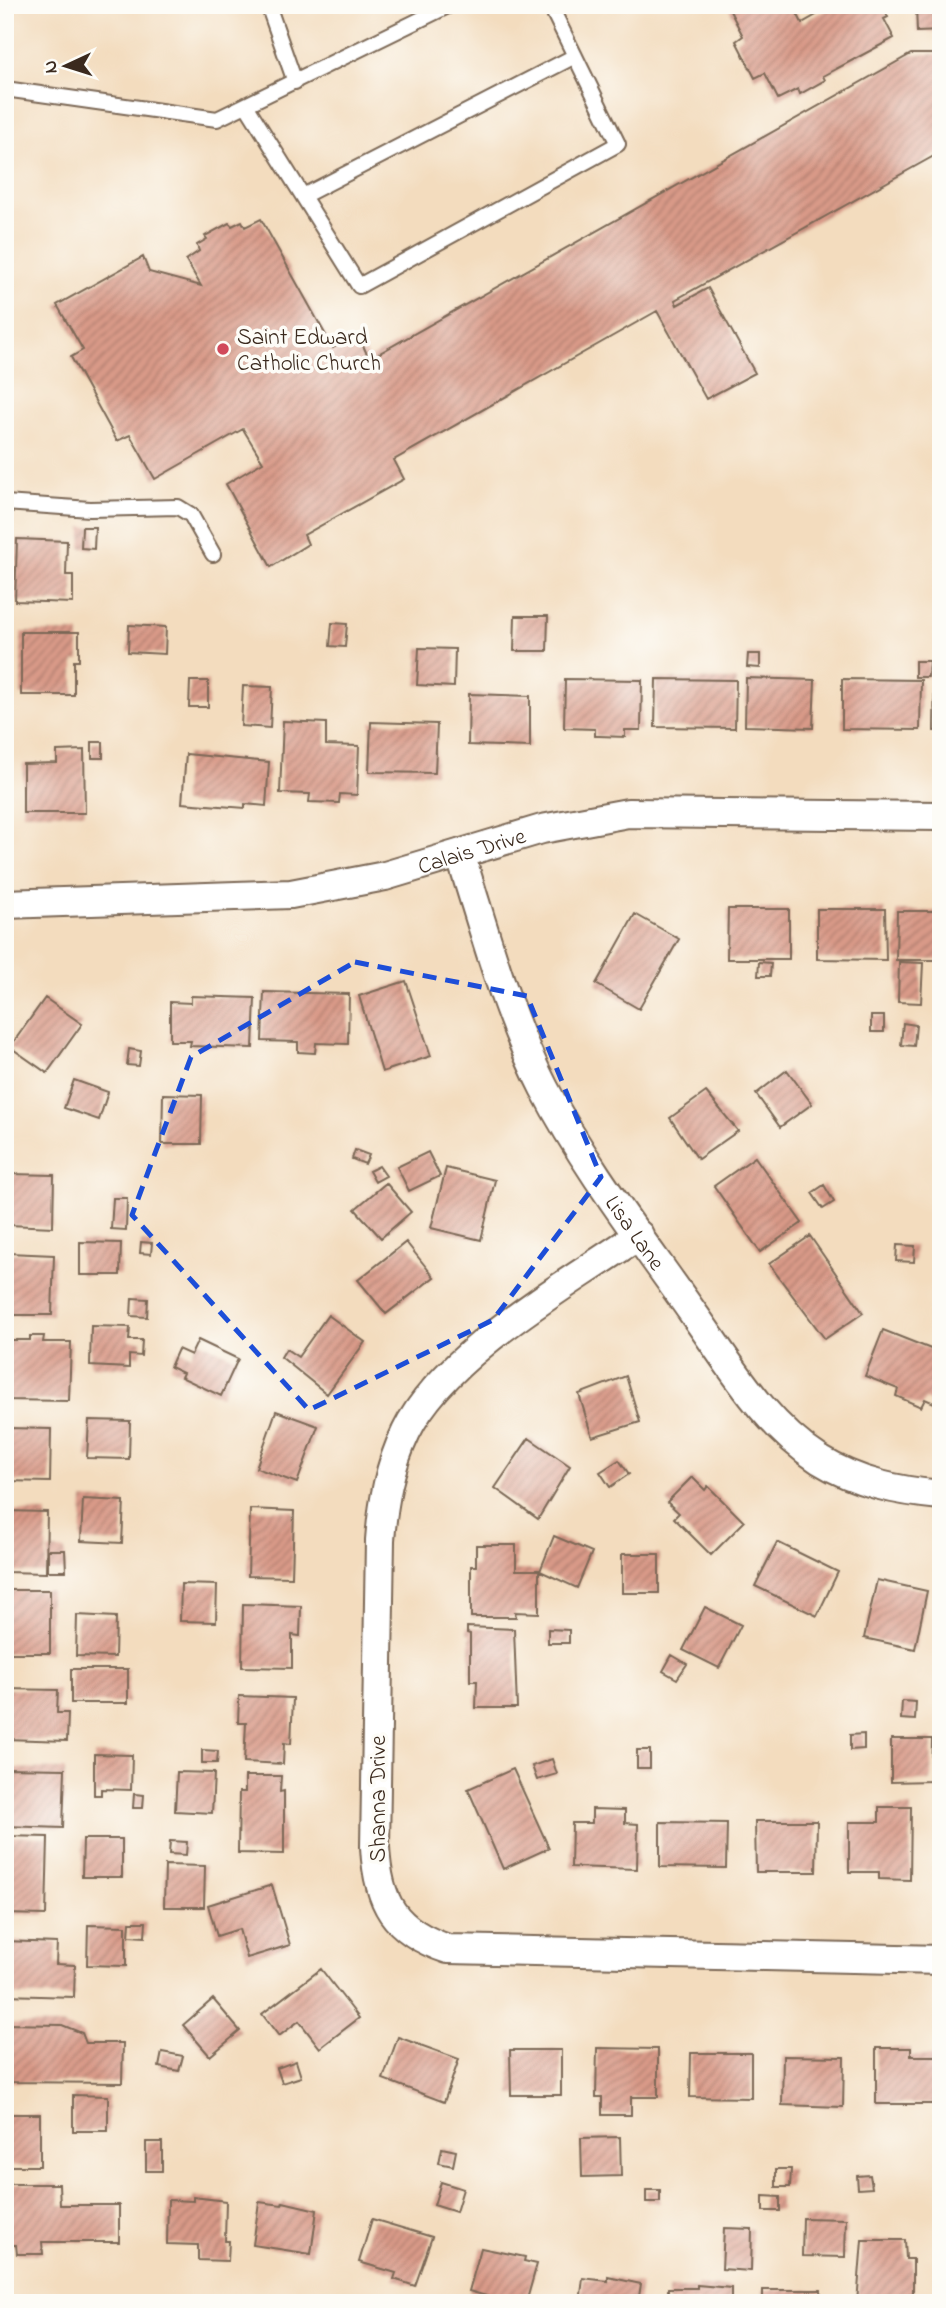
<svg xmlns="http://www.w3.org/2000/svg" width="946" height="2308" viewBox="0 0 946 2308" font-family="'Indie Flower',sans-serif">
<style>
.building{fill:url(#building-hatch)}
.lines{fill:none;stroke-linecap:round;stroke-linejoin:round}
.lane-casing{stroke:#7b6856;stroke-width:18}
.street-casing{stroke:#7b6856;stroke-width:32}
.lane{stroke:#fff;stroke-width:14}
.street{stroke:#fff;stroke-width:28}
.marked{fill:none;stroke:#1d4ed8;stroke-width:5;stroke-dasharray:14 9;stroke-linejoin:round}
.poi-dot{fill:#d1495b;stroke:#fdfcf7;stroke-width:2.5}
.labels{text-anchor:middle;stroke-width:7;stroke-linejoin:round;paint-order:stroke}
.poi-label{font-size:23px;fill:#3b2a1e;stroke:#fdfcf7;text-anchor:start}
.street-label{font-size:23px;fill:#3b2a1e;stroke:#fdfcf7}
</style>
<defs>
<pattern id="building-hatch" width="6" height="6" patternUnits="userSpaceOnUse" patternTransform="scale(1.75)"><rect width="6" height="6" fill="#d99a88"/><path d="M-1 1l2-2M0 6l6-6M5 7l2-2" fill="none" stroke="#b17e6f"/></pattern>
</defs>
<rect width="100%" height="100%" fill="#fdfcf7"/>
<filter id="ink" filterUnits="userSpaceOnUse"><feTurbulence type="fractalNoise" baseFrequency=".0143" numOctaves="2"/><feDisplacementMap in="SourceGraphic" scale="14" xChannelSelector="R" yChannelSelector="G"/><feConvolveMatrix kernelMatrix="1 2 1 2 8 2 1 2 1" color-interpolation-filters="sRGB"/></filter>
<filter id="wash" filterUnits="userSpaceOnUse"><feTurbulence type="fractalNoise" baseFrequency=".00686" numOctaves="4" result="noise"/><feDisplacementMap in="SourceGraphic" scale="28" xChannelSelector="R" yChannelSelector="G"/><feGaussianBlur stdDeviation="1.57" result="paint"/><feColorMatrix in="noise" values="0 0 0 0 0 0 0 0 0 0 0 0 0 0 0 0 0 1.4 0 .05"/><feComposite in="paint" operator="in"/></filter>
<g filter="url(#wash)">
<rect width="100%" height="100%" fill="#f3dcbe"/>
<g id="blocks">
<path class="building" d="M727,5H793L802,23L834,5H882L888,17L884,19L894,38L823,76L825,80L800,94L798,89L778,99L765,73L755,78L736,41L743,36Z
M916,5H941V31L917,32Z
M911,54H938L941,58V152L675,300L677,305L708,288L755,373L706,399L657,311L394,460L404,479L304,535L308,544L271,567L226,484L263,462L243,429L155,479L130,435L117,441L71,357L83,350L57,305L143,257L149,272L201,286L186,260L199,251L197,245L207,239L205,236L229,223L232,226L242,221L245,227L261,219L333,348L347,340L362,343L369,359Z
M82,527H95L94,549L81,548Z
M17,539L67,541L66,575H73V603L15,601Z
M515,616H548L547,651H514Z
M332,623L347,624L345,647L330,646Z
M129,625L166,627L165,654L128,652Z
M21,632H79V661H74V695H21Z
M419,648L455,649L454,687L417,685Z
M748,654H760V668L747,667Z
M915,661H929L928,677H915Z
M935,666H941V731H934Z
M746,678L815,680L813,728L745,726Z
M565,679L642,680L641,730H625V737L599,736H595V729L564,728Z
M656,679L736,680L735,728L655,727Z
M842,679L921,680L920,730L842,729Z
M190,681H208V707H189Z
M243,686L272,687L270,728L241,726Z
M469,694L530,696V747L468,745Z
M283,721L326,723V745L359,746L357,795L340,794L339,803L309,802L310,794L280,793Z
M371,722L437,724L435,773L369,772Z
M92,742H103V758H92Z
M84,750L85,813H23V764L57,763V751Z
M186,754L269,762L266,806L245,804V808L182,803Z
M728,909H789V959H727Z
M817,909H885L886,960L817,959Z
M897,911H941V960H896Z
M635,914L679,939L639,1009L596,984Z
M759,962L771,963L770,976H758Z
M899,962L923,963L921,1003L898,1002Z
M406,981L431,1056L382,1072L359,996Z
M264,992L349,994L348,1044L316,1043L315,1053L298,1052V1042L262,1041Z
M191,996L255,998L253,1048L190,1046L191,1041H170V1002L191,1003Z
M45,998L82,1024L47,1073L10,1047Z
M871,1016H884V1032H871Z
M903,1023L916,1025L914,1046L901,1045Z
M129,1049L141,1051L139,1066L127,1065Z
M787,1070L812,1104L780,1127L756,1094Z
M74,1080L108,1092L99,1120L64,1108Z
M706,1092L738,1131L698,1159L670,1118Z
M163,1094L202,1095L201,1144H162Z
M355,1150L369,1155L365,1164L352,1159Z
M428,1152L440,1176L409,1191L397,1167Z
M755,1157L802,1223L760,1252L714,1186Z
M379,1166L386,1176L375,1182L369,1171Z
M446,1168L495,1180L481,1240L431,1228Z
M10,1174L54,1175L53,1227L9,1225Z
M386,1183L411,1212L381,1238L355,1209Z
M824,1185L834,1202L823,1209L812,1193Z
M113,1198H127L126,1230L111,1229Z
M810,1236L863,1313L825,1339L769,1264Z
M80,1242L121,1243L120,1275H80Z
M141,1242L152,1243L151,1254L140,1253Z
M406,1242L434,1277L386,1314L358,1280Z
M897,1245L915,1246L914,1262L896,1261Z
M8,1253L54,1255L52,1315H9Z
M132,1298L148,1299L147,1317L131,1316Z
M328,1315L365,1342L327,1394L281,1357L286,1349L298,1357Z
M91,1326L130,1327L129,1340H142L141,1356L129,1355V1368L90,1366Z
M883,1330L941,1353V1406L925,1399L921,1407L896,1396L898,1389L865,1376Z
M30,1336H44L43,1342H71L69,1401L6,1400L8,1340H30Z
M198,1340L238,1359L221,1396L181,1377L183,1373L170,1367L178,1349L191,1355Z
M626,1376L640,1422L592,1437L579,1394Z
M276,1411L318,1426L297,1483L256,1468Z
M89,1420L130,1421L129,1459L87,1458Z
M8,1428L51,1429L50,1482L6,1481Z
M529,1438L570,1466L538,1519L495,1488Z
M619,1460L629,1474L610,1487L600,1472Z
M692,1477L705,1490L708,1486L744,1522L711,1555L674,1518L679,1513L667,1502Z
M83,1499L124,1501L122,1543L81,1541Z
M250,1509L294,1511L292,1577L248,1576Z
M5,1511L47,1512L46,1573L5,1572Z
M554,1536L592,1552L577,1588L540,1571Z
M777,1542L838,1572L817,1616L755,1586Z
M476,1545H516V1570H539V1613L515,1612L516,1617H471V1566H476Z
M48,1550H65L66,1571H48Z
M622,1554H659V1593H622Z
M877,1580L927,1591L915,1649L864,1638Z
M181,1584L217,1585L216,1622L180,1621Z
M5,1590H50V1653H5Z
M243,1604L301,1606L300,1636L292,1635V1668L242,1667Z
M705,1607L741,1625L719,1668L683,1650Z
M77,1615L116,1617L115,1657L76,1656Z
M467,1627L514,1629L517,1708H476L477,1681H470V1634L467,1633Z
M548,1629L569,1630V1643H548Z
M672,1655L687,1664L677,1679L663,1671Z
M71,1669H128V1703H71Z
M5,1689L58,1690L57,1713H68L67,1741L5,1739Z
M239,1696L293,1698L291,1744L284,1743L283,1764L244,1762L246,1723H238Z
M902,1701L916,1702L915,1720L901,1719Z
M864,1734V1749L850,1750V1735Z
M891,1739H932L931,1781L891,1782Z
M202,1750L218,1751L217,1763H202Z
M637,1750H650V1768H637Z
M94,1754L132,1755L131,1790L101,1789V1795H94Z
M552,1759L557,1774L537,1780L532,1766Z
M5,1768L65,1769L63,1828L5,1826Z
M513,1769L549,1848L503,1869L468,1789Z
M177,1772L214,1773L212,1813L175,1811Z
M245,1776H281L280,1792L284,1791V1854L238,1853L239,1792H245Z
M134,1794L144,1795L143,1808H133Z
M879,1807H911L910,1880L879,1879V1872H849V1822H879Z
M592,1809L625,1810V1823L638,1824L637,1869L571,1867L572,1823H592Z
M755,1821H817L816,1872H756Z
M660,1822L727,1823L726,1868L660,1867Z
M5,1836L48,1837L46,1915L5,1914Z
M83,1839H122V1877H82Z
M170,1841L187,1842L186,1855L169,1854Z
M165,1865L205,1866L204,1907H164Z
M272,1885L290,1945L247,1958L239,1929L217,1936L208,1905Z
M130,1922H146L145,1937L129,1936Z
M88,1925L126,1926V1966L87,1965Z
M5,1941L57,1943L56,1964L75,1965L74,1997L5,1995Z
M321,1969L359,2018L320,2048L299,2021L279,2036L262,2014Z
M213,1999L240,2031L210,2056L183,2025Z
M5,2024L62,2025L82,2033L86,2043H123L122,2083L5,2082Z
M398,2037L459,2059L444,2102L383,2079Z
M597,2048L658,2049V2097H631V2115H602V2097H596Z
M876,2048H911V2056H938V2104H876Z
M510,2050H561V2095H511Z
M162,2052L183,2056L179,2071L159,2067Z
M691,2053H751V2098L690,2097Z
M783,2056L844,2057L843,2107L782,2105Z
M296,2061L301,2077L282,2083L277,2068Z
M73,2095L108,2096V2131H73Z
M5,2114H40V2166H5Z
M620,2137L621,2176L582,2177L581,2138Z
M146,2142H162V2171H146Z
M442,2148L456,2151L453,2166L439,2163Z
M776,2169H791L790,2187H776Z
M870,2175L872,2188L858,2189L857,2176Z
M441,2182L463,2189L456,2212L434,2205Z
M5,2184H59L60,2205H119V2242H42L43,2254H17L16,2245H5Z
M646,2190H660V2202H646Z
M763,2196L780,2197V2211H763Z
M193,2197L226,2201L225,2241H229L228,2261L198,2260V2245L167,2244L168,2200L193,2201Z
M259,2202L282,2205L283,2202L317,2210L311,2254L253,2245Z
M803,2218L846,2219L845,2257L802,2256Z
M372,2219L432,2237L415,2286L394,2279L396,2273L359,2262Z
M724,2228L752,2229L751,2271L722,2269Z
M862,2240H905L906,2259H913V2303H857Z
M481,2248L525,2257L524,2261L537,2264L526,2303H510L469,2291Z
M608,2277L641,2284L638,2303H580L583,2278L608,2281Z
M697,2285L731,2288V2303H668V2288H697Z
M763,2290H821V2303H763Z"/>
</g>
</g>
<g filter="url(#ink)">
<use href="#blocks" fill-opacity="0" stroke="#7b6856" stroke-width="2"/>
<g class="lines">
<g class="lane-casing">
<path id="lane" d="M268,5L295,82
M5,89L217,119L450,5
M246,105L359,286L618,144L550,5
M303,196L575,56
M5,503L90,509L178,507L191,515L213,554"/>
</g>
<g class="street-casing">
<g id="street">
<path id="s1" d="M460,854C485,932 506,1014 544,1088C585,1167 642,1240 693,1313C731,1366 764,1424 820,1460C857,1483 898,1491 941,1495"/>
<path id="s2" d="M5,904L291,894L385,876L542,829L628,813L941,816"/>
<path d="M639,1235C567,1285 444,1353 406,1432C389,1467 383,1502 380,1540L375,1847C378,1903 394,1931 448,1949L941,1960"/>
</g>
</g>
<use href="#lane" class="lane"/>
<use href="#street" class="street"/>
</g>
</g>
<path class="marked" d="M355,962L527,996L601,1177L493,1320L309,1410L132,1215L191,1057Z"/>
<circle class="poi-dot" cx="223" cy="349" r="7"/>
<g class="labels">
<g class="poi-label">
<text x="237" y="344">Saint Edward<tspan x="237" dy="26">Catholic Church</tspan></text>
</g>
<g class="street-label">
<text dy="8" stroke="none"><textPath href="#s2" startOffset="472">Calais Drive</textPath></text>
<text dy="8" stroke="none"><textPath href="#s1" startOffset="420">Lisa Lane</textPath></text>
<text transform="translate(377 1799) rotate(-90)" y="8">Shanna Drive</text>
</g>
</g>
<rect width="946" height="2308" fill="none" stroke="#fdfcf7" stroke-width="28"/>
<g transform="translate(66 66) rotate(266)" stroke="#fdfcf7" stroke-width="5" paint-order="stroke">
<path d="M0-5L12 26L0 18L-12 26Z" fill="#3b2a1e"/>
<text y="-10" font-size="19" font-weight="bold" text-anchor="middle" fill="#3b2a1e">N</text>
</g>
</svg>
